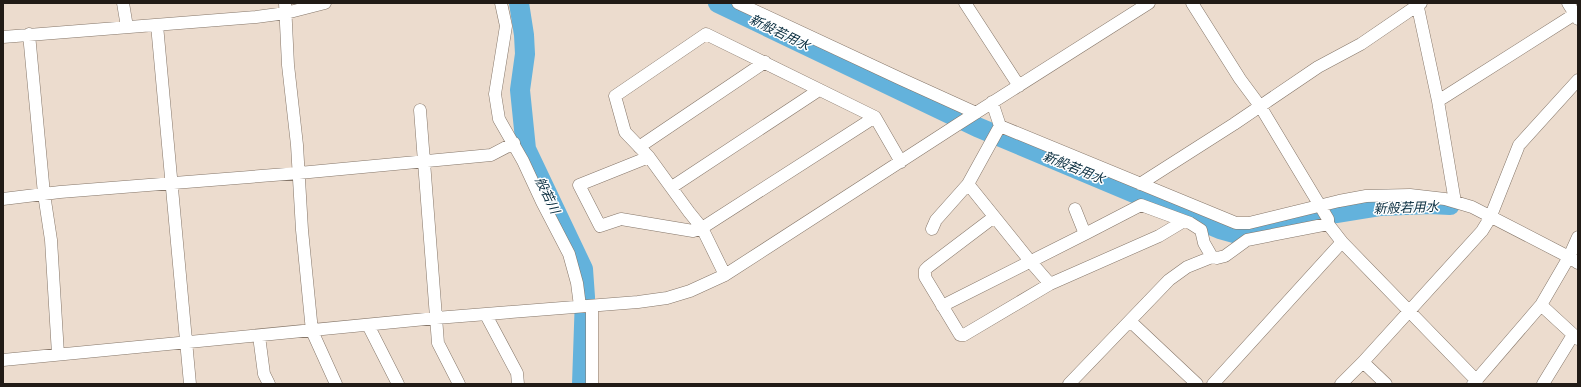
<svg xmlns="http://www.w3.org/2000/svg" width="1581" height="387" viewBox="0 0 1581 387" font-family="Barlow,'Noto Sans JP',sans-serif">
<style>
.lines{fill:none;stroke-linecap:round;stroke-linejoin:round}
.river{stroke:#63b2dc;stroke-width:20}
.street-casing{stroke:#857669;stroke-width:13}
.street{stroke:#fff;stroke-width:12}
.labels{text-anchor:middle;stroke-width:3;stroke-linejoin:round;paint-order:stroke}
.water-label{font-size:13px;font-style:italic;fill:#082d3f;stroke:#fff}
</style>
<rect width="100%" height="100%" fill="#ecdcce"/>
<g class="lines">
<path class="river" d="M519,3L524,35L525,54L520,90L526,149L583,269L585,297L582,384
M718,3L977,127L1220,229L1238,234L1313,217L1381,206L1430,204L1450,205"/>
<g class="street-casing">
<path id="street" d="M123,3L127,27
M285,3L288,65L297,145L302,230L312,331L336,384
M501,3L506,26L495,94L499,119L523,161L542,202L569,254L577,283L580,306
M738,3L901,79L976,113
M965,3L1019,86
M1192,3L1240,79L1260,106L1328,219V224L1342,242L1477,381
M1417,3L1438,101L1455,202
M1568,3L1578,19
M157,25L190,384
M29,34L44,194L51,240L58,354
M3,37L256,17L286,13L325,3
M1438,101L1575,14
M992,102L1000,126L1236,223H1249L1339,201L1366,196L1410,195L1445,199L1472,207L1569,257L1578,263
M420,110L438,343L459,384
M639,147L765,62
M649,157L579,185L600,226L621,219L693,231L702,228L875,117
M968,184L1030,261L1050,284
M1140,184L1234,124L1318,67L1361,44L1421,3
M672,187L819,90
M3,199L60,192L299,173L491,155L514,143
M994,217L928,267L925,270V277L960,335H964L1050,284L1159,236L1184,221
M932,229L936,220L968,184L1000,126
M1212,257L1217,258L1225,256L1247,240L1328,224
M725,275L702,228L689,212L649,157L625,132L615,96L706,34L875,117L901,162
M1541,305L1578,339
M592,306V384
M942,306L1085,234
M486,315L517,373L518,384
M1130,321L1197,384
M368,325L398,384
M259,336L264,374L269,384
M3,360L436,318L638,302L667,298L690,291L725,275L960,123L1149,3
M1363,362L1386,384
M1069,384L1169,280L1187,267L1212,257L1204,243L1201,230L1190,223L1141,205L1085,234L1075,209
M1213,384L1342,242
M1341,384L1363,362L1482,231L1490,218L1519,145L1578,80
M1473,384L1541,305L1569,257L1578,237
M1543,384L1573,335"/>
</g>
<use href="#street" class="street"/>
</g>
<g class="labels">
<g class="water-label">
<text transform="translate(780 32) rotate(26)" y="5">新般若用水</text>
<text transform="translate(1074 167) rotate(22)" y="5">新般若用水</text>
<text transform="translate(548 195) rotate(64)" y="5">般若川</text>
<text transform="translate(1406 207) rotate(-2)" y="5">新般若用水</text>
</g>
</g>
<rect width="1581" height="387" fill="none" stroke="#211b16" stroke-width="8"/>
</svg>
